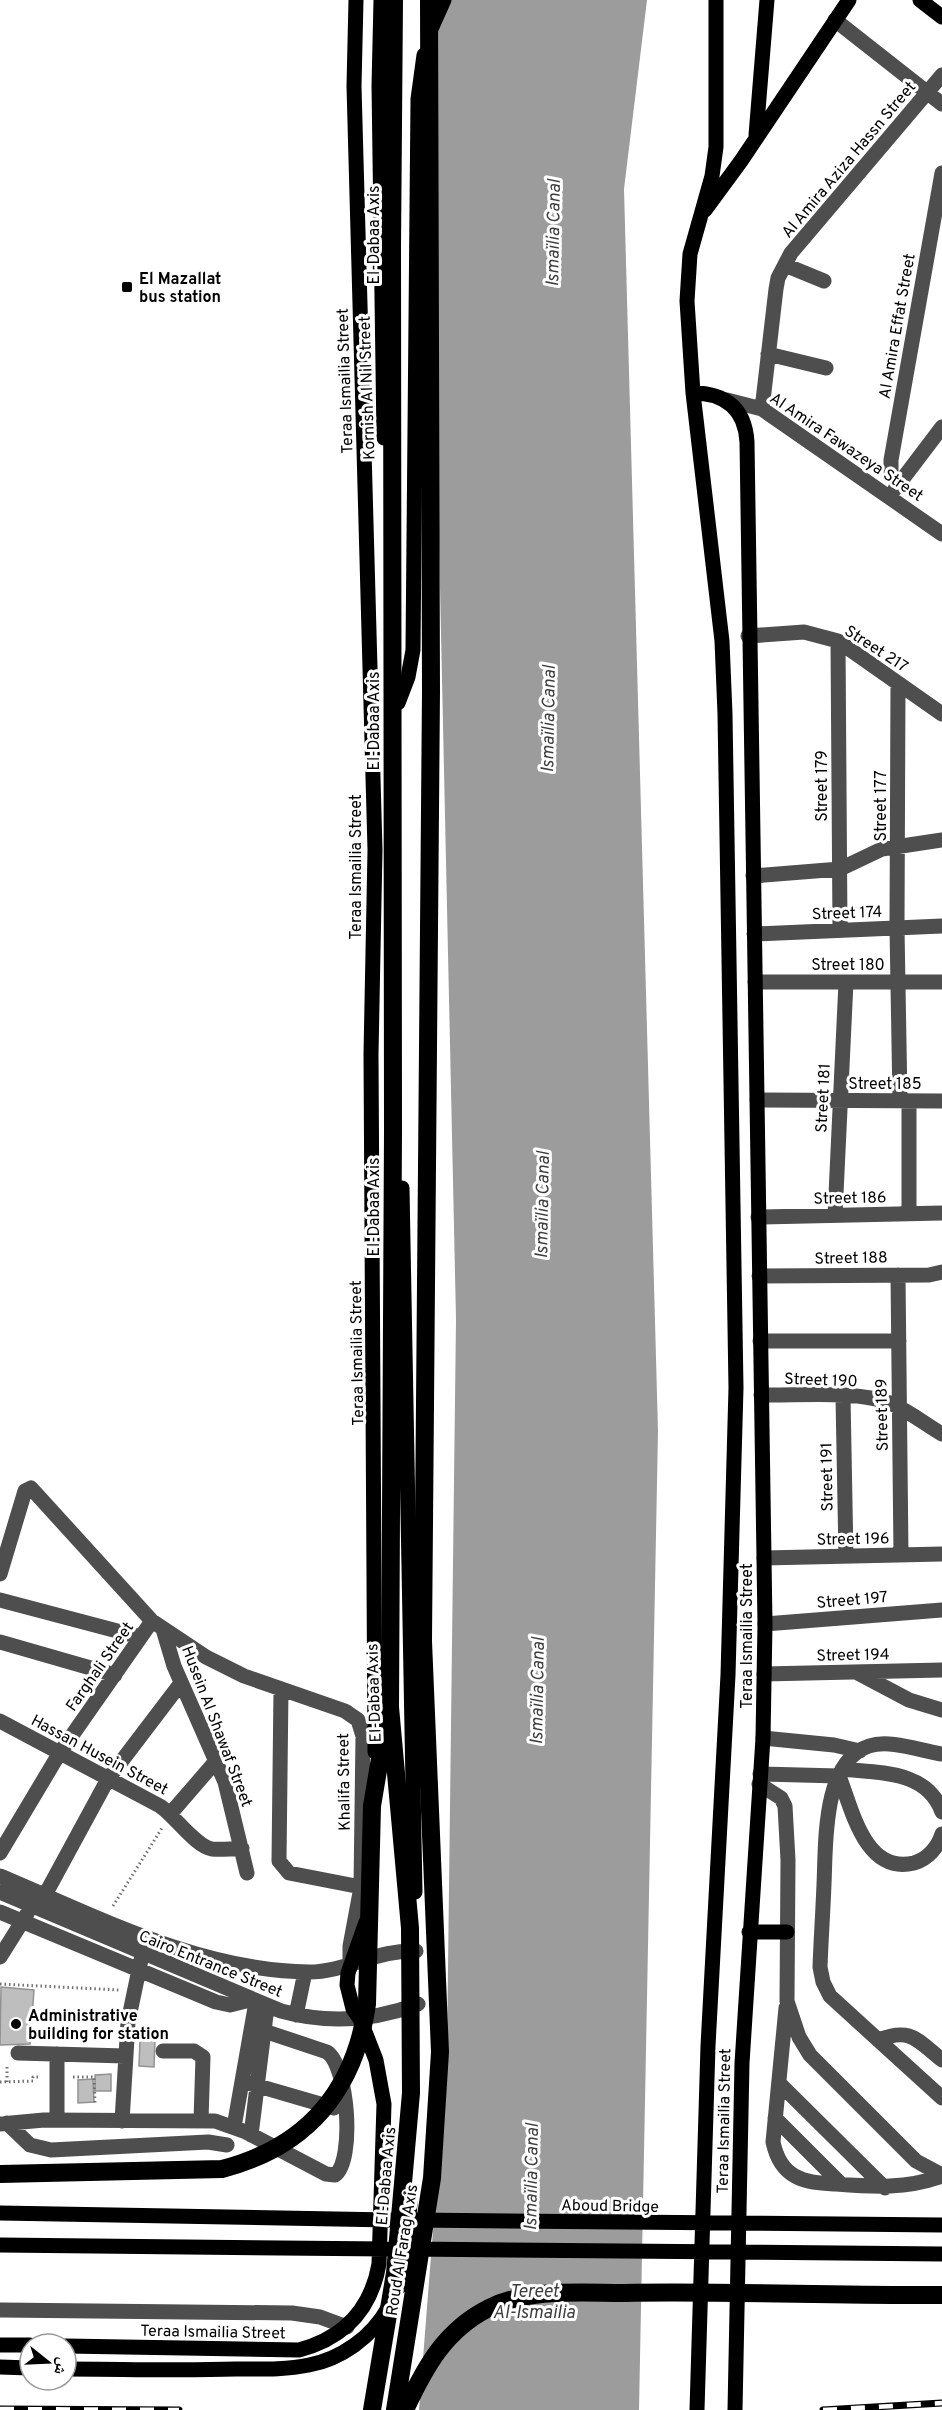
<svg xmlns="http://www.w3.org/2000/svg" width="942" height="2410" viewBox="0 0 942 2410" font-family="Overpass,'Noto Naskh Arabic',sans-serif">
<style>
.water{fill:#9c9c9c}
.building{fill:#bebebe;stroke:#929292;stroke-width:1.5}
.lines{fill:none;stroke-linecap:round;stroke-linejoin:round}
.path{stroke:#707070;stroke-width:3;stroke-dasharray:1.5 3;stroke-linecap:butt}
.minor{stroke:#4e4e4e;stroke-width:15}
.major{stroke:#000;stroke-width:15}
.highway{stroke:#000;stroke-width:18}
.rail-casing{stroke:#000;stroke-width:7}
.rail{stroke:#fff;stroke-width:4.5;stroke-dasharray:14;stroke-linecap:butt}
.poi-dot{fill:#000;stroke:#fff;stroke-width:2}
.labels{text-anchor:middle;stroke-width:6;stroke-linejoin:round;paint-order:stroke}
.street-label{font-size:16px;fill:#000;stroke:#fff}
.poi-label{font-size:16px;font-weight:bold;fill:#000;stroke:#fff;text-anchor:start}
.water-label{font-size:18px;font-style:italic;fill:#3d3d3d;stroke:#fff}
</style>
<rect width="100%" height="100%" fill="#fff"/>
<path class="water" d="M433,0H647L624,189L658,1431L639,2410H419L447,2050L456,1319L429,84Z"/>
<path class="building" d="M1,1987L34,1990L30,2044L0,2045Z
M140,2039L155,2040L154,2067L139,2066Z
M111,2074V2091H95V2075Z
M93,2079L94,2102L78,2103V2080Z"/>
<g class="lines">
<path class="path" d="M113,1906L162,1828
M0,1984L119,1990
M73,2077H94L95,2103
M0,2082L33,2081V2077H40
M7,2082V2066"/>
<path class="minor" d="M835,20L942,104
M785,265L824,281
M768,354L826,368
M727,400L762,409L942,534
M762,409L776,289L778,278L791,253L942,75
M900,483L891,474V460L942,173
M895,489L942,427
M748,636L804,632L838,641L942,714
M838,641L840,930
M898,683L897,928L900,1101
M753,876L840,869L882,849L942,840
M754,934L942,926
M755,982H942
M757,1100L942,1101
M909,1214V1101
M835,1215L846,982
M758,1217L942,1213
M898,1275L901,1555
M759,1276L929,1275L942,1272
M760,1341H899
M761,1395C798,1396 855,1390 890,1403C909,1411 925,1424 942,1434
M843,1397L846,1556
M764,1558L942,1554
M0,1574L25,1491L31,1488L152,1621L206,1657L244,1676L345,1711L358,1720L363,1736L361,1887L350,1946V1960
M0,1600L140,1637
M765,1624L942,1610
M163,1629L174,1666L225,1782L247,1873
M0,1642L115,1675
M858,1673L909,1700L942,1710
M764,1674L942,1670
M281,1689L279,1861L289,1873L361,1887
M0,1721L160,1806C175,1816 196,1847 212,1849C222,1850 232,1849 242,1848
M763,1738L834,1745L860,1751
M942,1754C921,1751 890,1739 869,1746C822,1762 826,1844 824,1884C823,1911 821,1939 820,1967L823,1982L830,1996L942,2098
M842,1769C879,1773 927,1770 942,1812
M760,1774L839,1776C852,1809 865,1875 914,1863C928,1859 938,1847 942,1834
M759,1784L781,1798L785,1806L788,1860L787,2001L799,2037L810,2055L916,2161L942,2175
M171,1813L216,1761
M0,1853L59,1754L152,1621
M0,1876C98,1917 200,1971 309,1972C346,1972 379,1949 416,1951
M0,1892L281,2011C328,2024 373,2021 418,2004
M45,1895L108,1779L181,1683
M0,1912L216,2002L230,2005L250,2000
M0,1957L27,1914
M786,2008L773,2142C776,2156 782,2169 795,2176C807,2183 822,2183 836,2184C874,2187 906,2189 942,2176
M296,2015L305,1972
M878,2040C911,2027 917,2040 942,2060
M163,2051H194L203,2057L201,2120
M18,2053L125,2056
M57,2054V2120
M248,2083L334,2108
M779,2083L885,2188
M775,2118L841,2184
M122,2121L128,2022L141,1960
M7,2123L30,2145L51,2150L208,2142L227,2145
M0,2124L44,2120L215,2121L246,2132L326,2174L335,2175C355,2160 348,2066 327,2052L252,2027
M234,2127L256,2002
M251,2135L267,2007
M1,2310L292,2313L320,2317L347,2327"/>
<path class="major" d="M356,0L354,86L375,850L371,1054L375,1752
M381,0L379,86L384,438
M920,0L942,17
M431,29L444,0
M756,135L767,0
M705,210L741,161L849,0
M693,393C725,393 745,408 747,442L765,1624L763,1738L742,2063L735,2410
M398,703L408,677L413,650L418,99L424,55
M402,1188L415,1892
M749,1932H787
M0,2213L390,2220
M414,2220L942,2225
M0,2245L387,2249
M411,2249L942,2254
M399,2287L405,2267L410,2204
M0,2345H30
M66,2346L299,2350C344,2338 371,2310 379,2264L384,2104L376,2060L360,2019L353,2009L347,1985L348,1973L366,1922
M0,2367L30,2368
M66,2369C122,2369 179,2371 236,2369C260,2369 285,2370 309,2365C341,2359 372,2337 388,2308
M697,2410L708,2046L728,1675L736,1388L725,714L722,641L693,393L687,301L690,254L712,176L716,147V0"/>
<path class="highway" d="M0,2174L222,2169C307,2147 355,2090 367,2004L372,1806L386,1723
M372,2410L395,2273L411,2093L410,1928L390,1707L393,1130L392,247L394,0
M395,2410L432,2178L440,2052L423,1641L431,691L429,0
M405,2410C425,2367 445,2330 489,2308C529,2288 581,2293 624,2293C730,2291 836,2296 942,2295"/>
<g class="rail-casing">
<path id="rail" d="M0,2409L179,2410
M823,2410L942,2403"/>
</g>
<use href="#rail" class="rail"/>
</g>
<g class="poi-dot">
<rect x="121" y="281" width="12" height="12" rx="3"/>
<circle cx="16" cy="2024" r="6"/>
</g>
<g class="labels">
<g class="street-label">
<text transform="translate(848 159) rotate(-50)" y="6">Al Amira Aziza Hassn Street</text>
<text transform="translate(373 235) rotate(-90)" y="6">El-Dabaa Axis</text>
<text transform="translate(896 326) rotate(-80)" y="6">Al Amira Effat Street</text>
<text transform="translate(344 381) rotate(-92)" y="6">Teraa Ismailia Street</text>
<text transform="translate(366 388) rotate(-92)" y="6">Kornish Al Nil Street</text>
<text transform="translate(847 446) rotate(34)" y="6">Al Amira Fawazeya Street</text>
<text transform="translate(877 648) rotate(33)" y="6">Street 217</text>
<text transform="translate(373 721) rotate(-90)" y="6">El-Dabaa Axis</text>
<text transform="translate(821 786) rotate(-90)" y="6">Street 179</text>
<text transform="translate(880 806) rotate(-90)" y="6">Street 177</text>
<text transform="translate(355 867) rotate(-90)" y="6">Teraa Ismailia Street</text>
<text transform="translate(847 912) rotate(-2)" y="6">Street 174</text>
<text x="848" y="970">Street 180</text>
<text x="885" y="1089">Street 185</text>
<text transform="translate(822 1098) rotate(-87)" y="6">Street 181</text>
<text transform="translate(850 1197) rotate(-1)" y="6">Street 186</text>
<text transform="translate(373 1207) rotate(-90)" y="6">El-Dabaa Axis</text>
<text transform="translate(851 1257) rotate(-1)" y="6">Street 188</text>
<text transform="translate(356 1353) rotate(-91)" y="6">Teraa Ismailia Street</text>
<text transform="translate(821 1379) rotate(2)" y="6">Street 190</text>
<text transform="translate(881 1415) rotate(-91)" y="6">Street 189</text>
<text transform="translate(826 1477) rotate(-91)" y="6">Street 191</text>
<text transform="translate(853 1538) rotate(-1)" y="6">Street 196</text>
<text transform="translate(852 1599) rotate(-5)" y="6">Street 197</text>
<text transform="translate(746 1636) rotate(-90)" y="6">Teraa Ismailia Street</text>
<text transform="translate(853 1654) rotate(-1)" y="6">Street 194</text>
<text transform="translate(99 1666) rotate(-55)" y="6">Farghali Street</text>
<text transform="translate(373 1693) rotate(-92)" y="6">El-Dabaa Axis</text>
<text transform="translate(218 1726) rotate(69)" y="6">Husein Al Shawaf Street</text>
<text transform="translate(100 1754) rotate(28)" y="6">Hassan Husein Street</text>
<text transform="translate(343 1782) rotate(-91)" y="6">Khalifa Street</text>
<text transform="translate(211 1963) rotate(22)" y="6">Cairo Entrance Street</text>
<text transform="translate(723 2121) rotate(-89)" y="6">Teraa Ismailia Street</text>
<text transform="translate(385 2176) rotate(-85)" y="6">El-Dabaa Axis</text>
<text transform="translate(610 2205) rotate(1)" y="6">Aboud Bridge</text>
<text transform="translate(401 2250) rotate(-81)" y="6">Roud Al Farag Axis</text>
<text transform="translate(213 2331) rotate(1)" y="6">Teraa Ismailia Street</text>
</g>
<g class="poi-label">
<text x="139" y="284">El Mazallat<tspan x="139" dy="18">bus station</tspan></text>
<text x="28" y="2021">Administrative<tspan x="28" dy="18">building for station</tspan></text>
</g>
<g class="water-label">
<text transform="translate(553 233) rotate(-89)" y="6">Ismaïlia Canal</text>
<text transform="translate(548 719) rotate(-89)" y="6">Ismaïlia Canal</text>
<text transform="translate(542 1205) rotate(-89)" y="6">Ismaïlia Canal</text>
<text transform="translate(537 1691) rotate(-89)" y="6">Ismaïlia Canal</text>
<text transform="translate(531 2177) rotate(-89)" y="6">Ismaïlia Canal</text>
<text x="534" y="2297">Tereet<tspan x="534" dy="21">Al-Ismailia</tspan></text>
</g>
</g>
<g transform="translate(48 2362) rotate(108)"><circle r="28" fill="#ffffff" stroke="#999999" stroke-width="1.5"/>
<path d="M0-4.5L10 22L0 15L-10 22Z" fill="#000000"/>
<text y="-9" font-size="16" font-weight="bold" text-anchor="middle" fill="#000000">ش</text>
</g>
</svg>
